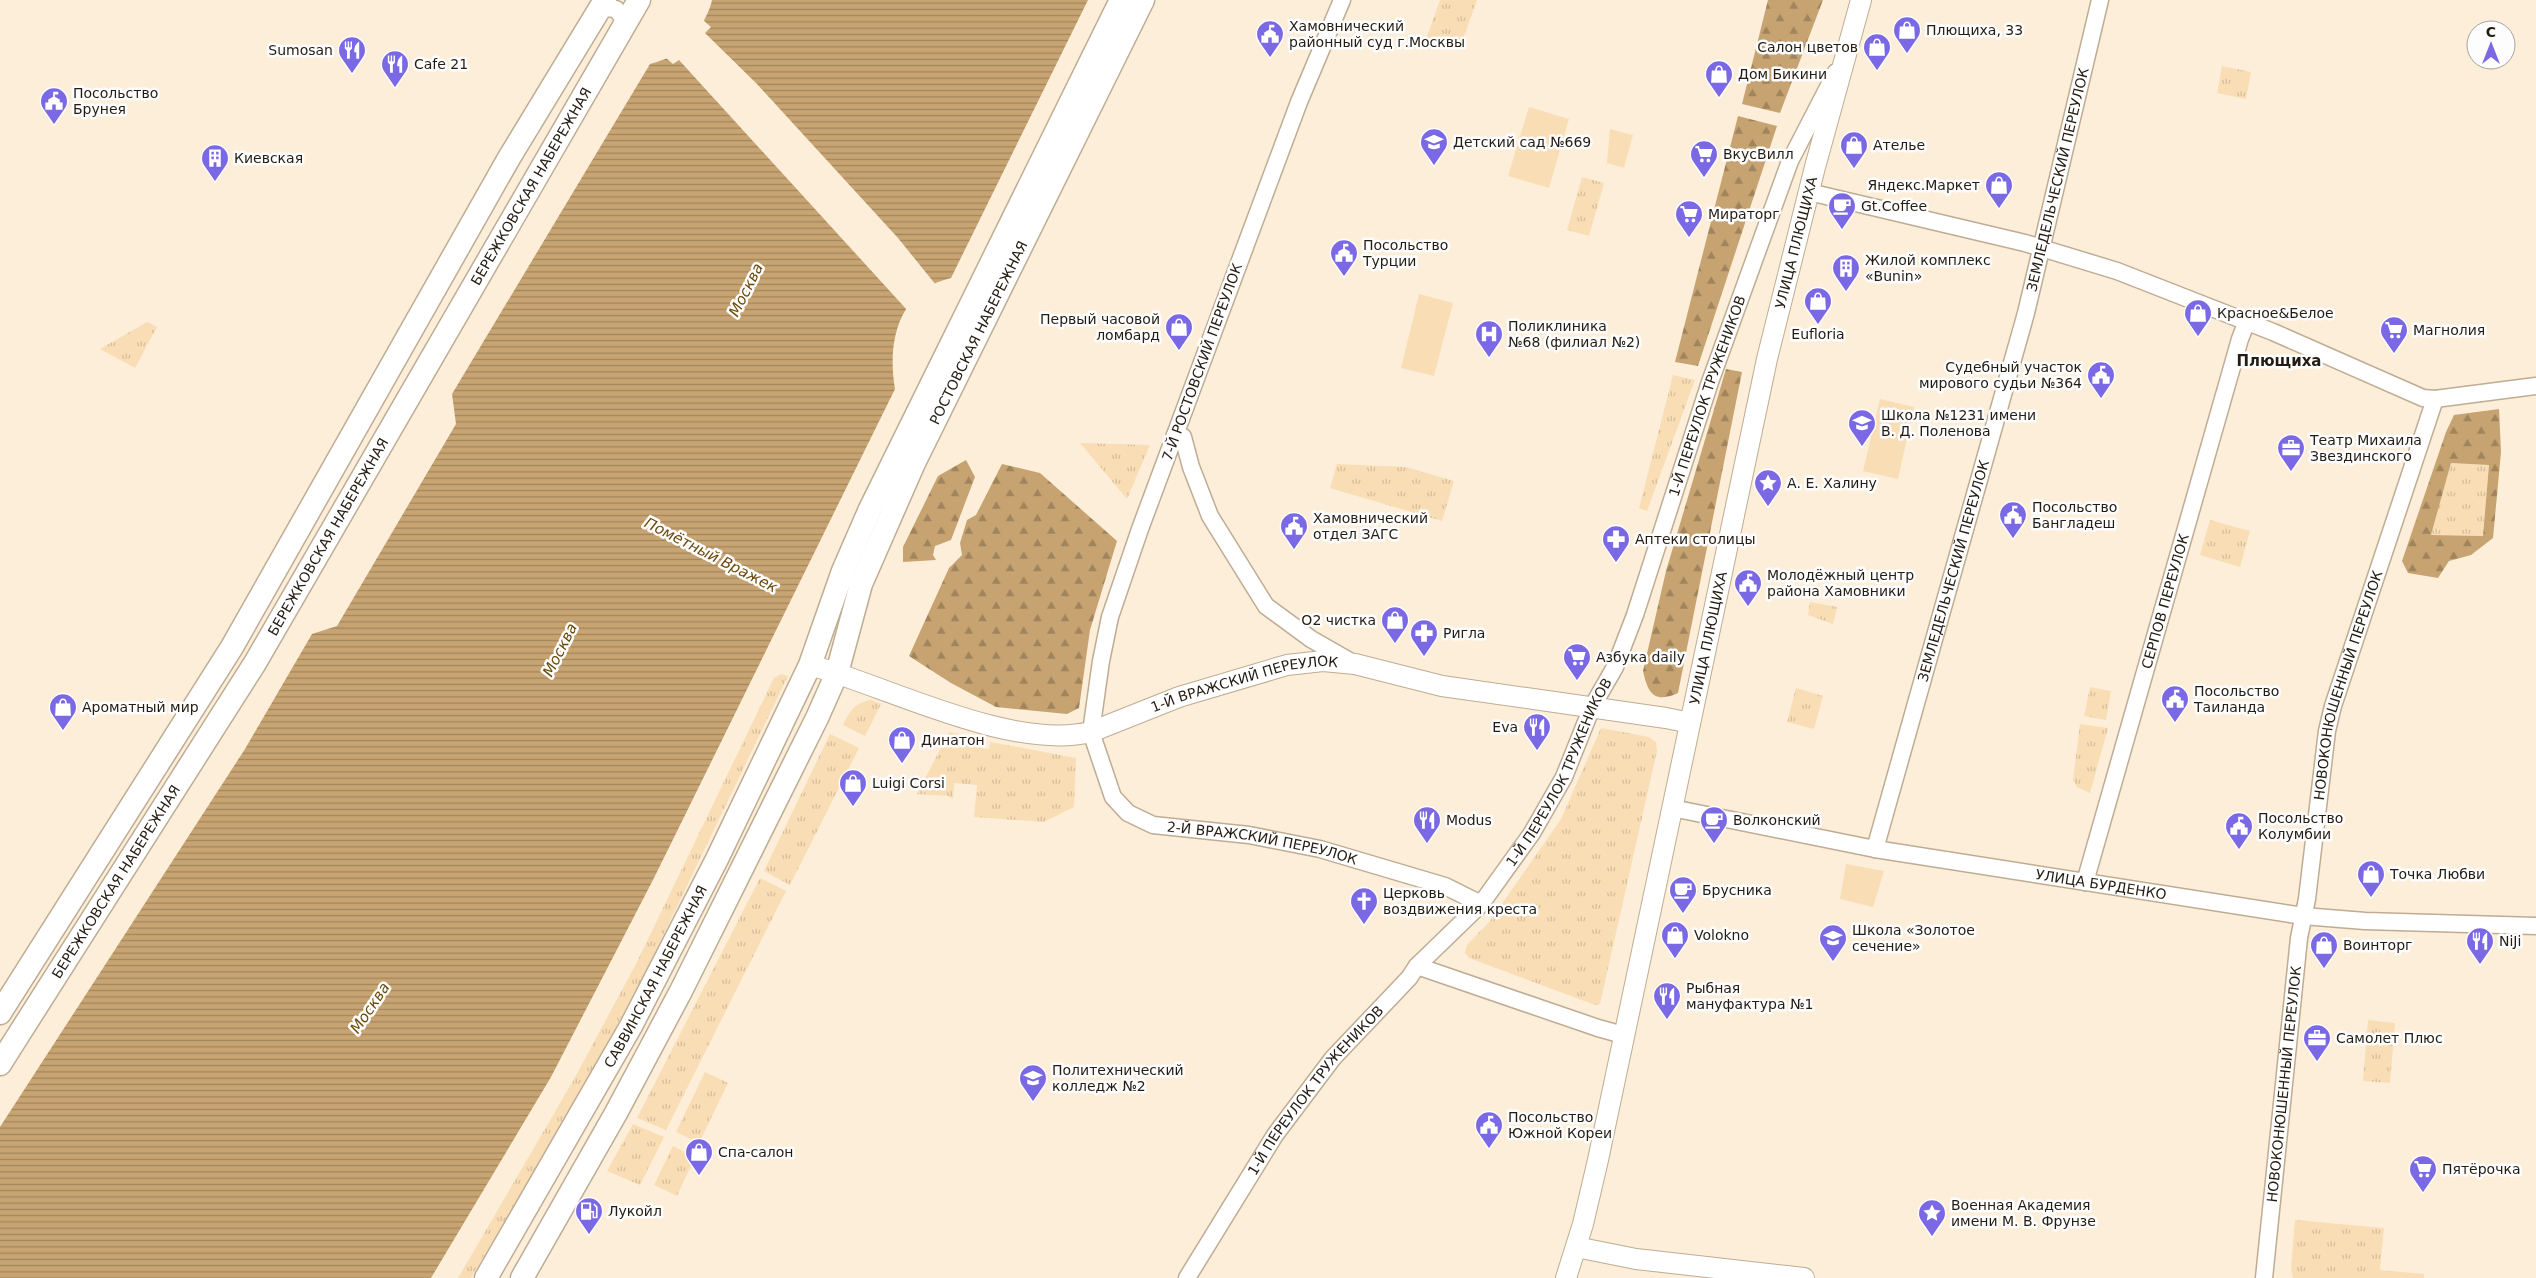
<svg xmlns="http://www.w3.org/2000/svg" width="2536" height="1278" viewBox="0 0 2536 1278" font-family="'DejaVu Sans',sans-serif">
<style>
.grass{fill:url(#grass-tufts)}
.forest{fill:url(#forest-firs);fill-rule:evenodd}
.garden{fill:#f9ddb5}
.water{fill:url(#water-rules)}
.pier{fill:#fdeed9}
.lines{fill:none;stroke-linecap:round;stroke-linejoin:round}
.minor-casing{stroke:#beac93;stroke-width:19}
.tertiary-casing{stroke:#beac93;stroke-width:22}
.secondary-casing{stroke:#beac93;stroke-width:25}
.minor{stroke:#fff;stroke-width:16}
.tertiary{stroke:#fff;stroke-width:20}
.secondary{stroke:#fff;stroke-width:22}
.labels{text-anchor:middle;stroke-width:5;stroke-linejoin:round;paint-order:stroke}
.poi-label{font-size:14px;fill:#231c13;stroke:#fdfdfd;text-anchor:start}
.street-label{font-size:14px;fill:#231c13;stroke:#fdfdfd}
.water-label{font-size:15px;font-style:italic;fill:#6b4908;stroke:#fdfdfd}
.neighbourhood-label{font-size:15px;font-weight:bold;fill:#231c13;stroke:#fdfdfd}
</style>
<defs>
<pattern id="grass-tufts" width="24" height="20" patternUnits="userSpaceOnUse" patternTransform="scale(1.25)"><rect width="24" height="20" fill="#f9ddb5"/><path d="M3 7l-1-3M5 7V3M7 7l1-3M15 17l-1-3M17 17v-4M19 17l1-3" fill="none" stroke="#d5bd9b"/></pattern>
<pattern id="forest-firs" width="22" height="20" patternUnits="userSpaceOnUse" patternTransform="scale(1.25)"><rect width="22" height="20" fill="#c6a371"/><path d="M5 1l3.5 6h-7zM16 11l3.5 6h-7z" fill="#a0845c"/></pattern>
<pattern id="water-rules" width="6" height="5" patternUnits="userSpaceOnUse" patternTransform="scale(1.25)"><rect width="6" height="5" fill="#c7a472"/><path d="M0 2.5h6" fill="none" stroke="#a1855c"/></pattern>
</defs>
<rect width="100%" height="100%" fill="#fdeed9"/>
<path class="grass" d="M1440,0H1477L1460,48L1426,39Z
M2222,66L2251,72L2246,99L2217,93Z
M1582,177L1604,183L1589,236L1567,230Z
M147,322L157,327L135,368L100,349Z
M1673,375L1695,380L1647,511L1639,508Z
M1080,443L1150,445L1127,499Z
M2451,463L2489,465L2483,536L2431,535Z
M1337,464L1406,467L1454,481L1442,521L1330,488Z
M2210,520L2250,531L2240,567L2200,555Z
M1810,602L1837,607L1833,624L1808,615Z
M781,674L788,676L647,969L586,1083L471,1278H458L573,1081L637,962L774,678Z
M2090,687L2111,691L2106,720L2084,716Z
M1796,688L1823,696L1814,729L1787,722Z
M871,700L881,704L865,736L843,725C850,710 855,703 871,700Z
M2080,724L2108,728L2090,793L2077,787L2073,780Z
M1601,728L1649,737L1656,742L1657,751L1600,1004L1595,1005L1469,958L1465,953L1467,945L1490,921L1561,819Z
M949,732L981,739L980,748L989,749L990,742L1076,758L1074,807L1044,822L974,817L977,785L954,783L953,799L948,796L917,794Z
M830,734L859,748L790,885L764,871Z
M760,878L786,891L666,1130L637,1118Z
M2368,1020L2395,1023L2390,1083L2363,1081Z
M705,1072L728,1083L699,1143L676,1132Z
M633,1124L664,1137L640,1185L607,1171Z
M673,1146L695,1157L677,1196L654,1185Z
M2295,1220L2384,1228L2380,1270L2424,1274V1278H2293L2291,1268Z"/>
<path class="forest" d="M1768,0H1823L1780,113L1742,104Z
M1738,116L1777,126L1698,366L1675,362Z
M1726,369L1742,372L1678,693C1654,704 1648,693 1643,671L1666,571Z
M2499,409L2501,452L2493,538L2471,555L2449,561L2438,578L2408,573L2402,561L2446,432L2454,415ZM2451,463L2489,465L2483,536L2431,535Z
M966,460L975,477L951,540L935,546L933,555L936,560L903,562V547L938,476Z
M1002,464L1040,473L1117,541L1090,630L1079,708L1067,714L996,707L951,683L909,656L949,568L962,555L960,543L967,520L976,515Z"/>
<path class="garden" d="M1529,107L1569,119L1549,188L1508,176Z
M1610,129L1633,135L1624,168L1607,163Z
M1419,294L1453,303L1434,376L1401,368Z
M1880,399L1914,407L1898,479L1863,471Z
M1846,864L1884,871L1873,907L1840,899Z"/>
<path class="water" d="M712,0H1088L951,278C898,290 887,343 895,389L654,878L551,1077L431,1278H0V1127L245,749L312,634L337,626L456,424L452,394L650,64C659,61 668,59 676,54C691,45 709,16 712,0Z"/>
<path class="pier" d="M702,19L711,27L705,33L757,84L898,238L936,285L921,296L908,311L679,60L673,64L665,57L677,51Z"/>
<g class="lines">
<g class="minor-casing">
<g id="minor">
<path id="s1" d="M1342,0L1299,102L1140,529L1110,617L1101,661L1091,732L1113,797L1128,813L1153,825L1249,835L1320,849L1445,886L1481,904"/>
<path d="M596,15L604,8L616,9L623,18L622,29"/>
<path d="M1809,192L2025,243L2117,271L2273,332L2423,398L2435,399L2536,386"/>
<path d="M1175,435L1183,437L1191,467L1210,516L1266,606L1311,639L1353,663"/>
<path id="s2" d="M1672,808L1875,849L2303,916L2365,921L2536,926"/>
<path id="s3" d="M1875,849L2026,313L2100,0"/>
<path id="s4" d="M2085,882L2240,339L2247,321"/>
<path d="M1417,966L1598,1028L1623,1035"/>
<path id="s5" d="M1187,1278L1275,1135L1333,1058L1409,978L1417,966L1481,904L1532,833L1564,777L1592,707L1615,667L1635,615L1710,382L1790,161L1836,72"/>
<path id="s6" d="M2264,1278L2299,938L2307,899L2327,731L2333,706L2435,399"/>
</g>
</g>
<g class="tertiary-casing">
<g id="tertiary">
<path id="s7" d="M810,665C889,687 1011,751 1091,732L1179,697L1287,665L1323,661L1355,664L1442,686L1666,718L1690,723"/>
<path d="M1576,1247L1636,1259L1804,1278"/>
<path id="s8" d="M1566,1278L1583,1224L1598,1160L1767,359L1815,167L1861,0"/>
</g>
</g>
<g class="secondary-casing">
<g id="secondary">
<path d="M0,1013L232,647L509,158L605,0"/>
<path id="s9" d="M0,1064L255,663L639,0"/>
<path id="s10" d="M486,1278L631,1026L717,859L810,665L843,571L870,509L1121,0"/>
<path id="s11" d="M522,1278L616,1113L681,991L817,718L837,673L861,584L914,463L1143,0"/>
</g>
</g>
<use href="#minor" class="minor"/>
<use href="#tertiary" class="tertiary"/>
<use href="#secondary" class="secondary"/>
</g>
<defs>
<g id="shop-pin" transform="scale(1.4375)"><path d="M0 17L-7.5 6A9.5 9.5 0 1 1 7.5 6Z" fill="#7a68e4" stroke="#fdfdfd"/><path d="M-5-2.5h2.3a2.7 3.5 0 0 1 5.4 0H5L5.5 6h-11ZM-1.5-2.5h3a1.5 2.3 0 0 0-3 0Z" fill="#fff"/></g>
<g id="civic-pin" transform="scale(1.4375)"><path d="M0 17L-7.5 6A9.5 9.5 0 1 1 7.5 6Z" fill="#7a68e4" stroke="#fdfdfd"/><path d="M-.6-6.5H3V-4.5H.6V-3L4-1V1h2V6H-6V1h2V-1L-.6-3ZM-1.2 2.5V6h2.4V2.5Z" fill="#fff"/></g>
<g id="restaurant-pin" transform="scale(1.4375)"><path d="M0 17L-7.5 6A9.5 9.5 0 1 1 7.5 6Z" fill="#7a68e4" stroke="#fdfdfd"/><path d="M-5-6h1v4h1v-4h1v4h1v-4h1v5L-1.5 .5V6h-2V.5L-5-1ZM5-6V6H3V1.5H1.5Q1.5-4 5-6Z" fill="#fff"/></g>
<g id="school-pin" transform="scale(1.4375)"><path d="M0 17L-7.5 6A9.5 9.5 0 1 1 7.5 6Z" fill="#7a68e4" stroke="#fdfdfd"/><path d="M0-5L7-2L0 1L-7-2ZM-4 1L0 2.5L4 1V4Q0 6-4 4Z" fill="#fff"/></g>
<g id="supermarket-pin" transform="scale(1.4375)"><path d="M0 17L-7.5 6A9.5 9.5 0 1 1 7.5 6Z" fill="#7a68e4" stroke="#fdfdfd"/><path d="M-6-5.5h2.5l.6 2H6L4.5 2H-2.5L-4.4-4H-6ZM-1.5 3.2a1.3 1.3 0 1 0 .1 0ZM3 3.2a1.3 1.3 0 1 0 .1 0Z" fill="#fff"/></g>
<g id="building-pin" transform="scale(1.4375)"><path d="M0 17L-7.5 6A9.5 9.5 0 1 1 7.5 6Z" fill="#7a68e4" stroke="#fdfdfd"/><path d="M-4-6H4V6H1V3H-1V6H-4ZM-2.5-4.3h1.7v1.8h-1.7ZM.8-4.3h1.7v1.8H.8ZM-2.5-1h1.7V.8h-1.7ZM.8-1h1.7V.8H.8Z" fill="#fff"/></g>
<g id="cafe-pin" transform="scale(1.4375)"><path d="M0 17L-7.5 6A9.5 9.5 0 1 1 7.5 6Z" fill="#7a68e4" stroke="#fdfdfd"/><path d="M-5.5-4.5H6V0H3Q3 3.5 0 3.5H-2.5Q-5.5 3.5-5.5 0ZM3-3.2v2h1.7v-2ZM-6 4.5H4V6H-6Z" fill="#fff"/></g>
<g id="hospital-pin" transform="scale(1.4375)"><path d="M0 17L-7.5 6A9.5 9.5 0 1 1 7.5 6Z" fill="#7a68e4" stroke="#fdfdfd"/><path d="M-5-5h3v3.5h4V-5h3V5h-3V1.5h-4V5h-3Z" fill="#fff"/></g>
<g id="office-pin" transform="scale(1.4375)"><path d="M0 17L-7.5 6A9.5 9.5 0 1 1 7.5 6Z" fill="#7a68e4" stroke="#fdfdfd"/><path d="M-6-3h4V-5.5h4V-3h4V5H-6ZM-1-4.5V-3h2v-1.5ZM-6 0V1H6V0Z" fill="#fff"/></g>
<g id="sight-pin" transform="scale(1.4375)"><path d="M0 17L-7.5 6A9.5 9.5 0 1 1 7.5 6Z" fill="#7a68e4" stroke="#fdfdfd"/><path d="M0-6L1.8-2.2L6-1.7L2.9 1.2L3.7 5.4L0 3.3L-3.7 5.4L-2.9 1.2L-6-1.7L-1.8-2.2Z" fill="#fff"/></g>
<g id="pharmacy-pin" transform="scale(1.4375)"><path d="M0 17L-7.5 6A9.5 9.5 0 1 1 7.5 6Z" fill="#7a68e4" stroke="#fdfdfd"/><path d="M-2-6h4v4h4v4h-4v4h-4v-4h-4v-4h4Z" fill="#fff"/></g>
<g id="church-pin" transform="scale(1.4375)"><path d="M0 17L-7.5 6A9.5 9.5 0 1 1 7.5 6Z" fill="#7a68e4" stroke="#fdfdfd"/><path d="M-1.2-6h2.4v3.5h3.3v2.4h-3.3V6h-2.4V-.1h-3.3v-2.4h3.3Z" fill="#fff"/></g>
<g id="university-pin" transform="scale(1.4375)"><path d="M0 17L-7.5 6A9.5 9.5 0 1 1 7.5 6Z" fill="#7a68e4" stroke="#fdfdfd"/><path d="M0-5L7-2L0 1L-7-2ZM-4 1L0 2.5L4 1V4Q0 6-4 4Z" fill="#fff"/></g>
<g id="fuel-pin" transform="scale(1.4375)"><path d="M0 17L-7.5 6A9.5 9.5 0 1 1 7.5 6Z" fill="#7a68e4" stroke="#fdfdfd"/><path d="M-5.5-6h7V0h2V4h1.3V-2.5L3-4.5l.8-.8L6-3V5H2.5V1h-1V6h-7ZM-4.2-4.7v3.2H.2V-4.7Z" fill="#fff"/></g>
</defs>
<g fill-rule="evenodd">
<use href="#shop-pin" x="1907" y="30"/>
<use href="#civic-pin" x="1270" y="34"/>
<use href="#shop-pin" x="1877" y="47"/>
<use href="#restaurant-pin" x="352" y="50"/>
<use href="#restaurant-pin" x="395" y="64"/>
<use href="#shop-pin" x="1719" y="74"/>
<use href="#civic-pin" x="54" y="101"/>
<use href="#school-pin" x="1434" y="142"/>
<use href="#shop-pin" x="1854" y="145"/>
<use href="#supermarket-pin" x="1704" y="154"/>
<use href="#building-pin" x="215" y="158"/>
<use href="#shop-pin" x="1999" y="185"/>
<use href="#cafe-pin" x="1842" y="206"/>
<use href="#supermarket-pin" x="1689" y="214"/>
<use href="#civic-pin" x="1344" y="253"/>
<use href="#building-pin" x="1846" y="268"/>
<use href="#shop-pin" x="1818" y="301"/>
<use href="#shop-pin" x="2198" y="313"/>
<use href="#shop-pin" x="1179" y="327"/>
<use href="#supermarket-pin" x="2394" y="330"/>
<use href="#hospital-pin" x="1489" y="334"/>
<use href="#civic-pin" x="2101" y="375"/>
<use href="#school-pin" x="1862" y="423"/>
<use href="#office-pin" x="2291" y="448"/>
<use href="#sight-pin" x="1768" y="483"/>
<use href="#civic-pin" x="2013" y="515"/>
<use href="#civic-pin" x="1294" y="526"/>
<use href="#pharmacy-pin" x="1616" y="539"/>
<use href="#civic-pin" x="1748" y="583"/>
<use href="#shop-pin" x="1395" y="620"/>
<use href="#pharmacy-pin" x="1424" y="633"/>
<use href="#supermarket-pin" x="1577" y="657"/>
<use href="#civic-pin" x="2175" y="699"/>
<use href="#shop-pin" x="63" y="707"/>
<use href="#restaurant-pin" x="1537" y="727"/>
<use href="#shop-pin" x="902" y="740"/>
<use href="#shop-pin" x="853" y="783"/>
<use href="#restaurant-pin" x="1427" y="820"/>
<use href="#cafe-pin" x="1714" y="820"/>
<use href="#civic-pin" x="2239" y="826"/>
<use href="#shop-pin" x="2371" y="874"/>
<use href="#cafe-pin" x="1683" y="890"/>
<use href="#church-pin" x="1364" y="901"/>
<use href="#shop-pin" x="1675" y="935"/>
<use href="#school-pin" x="1833" y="938"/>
<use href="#restaurant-pin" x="2480" y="941"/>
<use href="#shop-pin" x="2324" y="945"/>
<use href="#restaurant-pin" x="1667" y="996"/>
<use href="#office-pin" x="2317" y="1038"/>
<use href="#university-pin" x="1033" y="1078"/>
<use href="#civic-pin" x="1489" y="1125"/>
<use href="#shop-pin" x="699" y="1152"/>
<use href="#supermarket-pin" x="2423" y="1169"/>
<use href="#fuel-pin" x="589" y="1211"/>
<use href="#sight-pin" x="1932" y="1213"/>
</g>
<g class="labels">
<g class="poi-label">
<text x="1289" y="31">Хамовнический<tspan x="1289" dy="16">районный суд г.Москвы</tspan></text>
<text x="1926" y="35">Плющиха, 33</text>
<text x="1858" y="52" text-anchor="end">Салон цветов</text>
<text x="333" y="55" text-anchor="end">Sumosan</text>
<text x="414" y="69">Cafe 21</text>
<text x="1738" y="79">Дом Бикини</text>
<text x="73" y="98">Посольство<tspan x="73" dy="16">Брунея</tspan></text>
<text x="1453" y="147">Детский сад №669</text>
<text x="1873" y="150">Ателье</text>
<text x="1723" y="159">ВкусВилл</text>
<text x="234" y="163">Киевская</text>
<text x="1980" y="190" text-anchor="end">Яндекс.Маркет</text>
<text x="1861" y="211">Gt.Coffee</text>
<text x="1708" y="219">Мираторг</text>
<text x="1363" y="250">Посольство<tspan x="1363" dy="16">Турции</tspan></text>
<text x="1865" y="265">Жилой комплекс<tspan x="1865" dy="16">«Bunin»</tspan></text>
<text x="2217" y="318">Красное&amp;Белое</text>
<text x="1160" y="324" text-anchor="end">Первый часовой<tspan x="1160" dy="16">ломбард</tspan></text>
<text x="1508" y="331">Поликлиника<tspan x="1508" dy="16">№68 (филиал №2)</tspan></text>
<text x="2413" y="335">Магнолия</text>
<text x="1818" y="339" text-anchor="middle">Eufloria</text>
<text x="2082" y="372" text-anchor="end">Судебный участок<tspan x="2082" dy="16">мирового судьи №364</tspan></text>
<text x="1881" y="420">Школа №1231 имени<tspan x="1881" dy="16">В. Д. Поленова</tspan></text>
<text x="2310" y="445">Театр Михаила<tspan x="2310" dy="16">Звездинского</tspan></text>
<text x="1787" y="488">А. Е. Халину</text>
<text x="2032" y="512">Посольство<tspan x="2032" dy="16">Бангладеш</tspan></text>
<text x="1313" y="523">Хамовнический<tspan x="1313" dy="16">отдел ЗАГС</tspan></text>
<text x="1635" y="544">Аптеки столицы</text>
<text x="1767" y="580">Молодёжный центр<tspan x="1767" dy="16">района Хамовники</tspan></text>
<text x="1376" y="625" text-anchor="end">О2 чистка</text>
<text x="1443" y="638">Ригла</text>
<text x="1596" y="662">Азбука daily</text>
<text x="2194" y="696">Посольство<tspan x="2194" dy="16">Таиланда</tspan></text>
<text x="82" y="712">Ароматный мир</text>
<text x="1518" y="732" text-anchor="end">Eva</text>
<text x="921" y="745">Динатон</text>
<text x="872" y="788">Luigi Corsi</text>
<text x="2258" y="823">Посольство<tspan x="2258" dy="16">Колумбии</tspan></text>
<text x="1446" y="825">Modus</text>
<text x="1733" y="825">Волконский</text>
<text x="2390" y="879">Точка Любви</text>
<text x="1702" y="895">Брусника</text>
<text x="1383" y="898">Церковь<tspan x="1383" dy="16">воздвижения креста</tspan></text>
<text x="1852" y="935">Школа «Золотое<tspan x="1852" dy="16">сечение»</tspan></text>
<text x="1694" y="940">Volokno</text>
<text x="2499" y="946">NiJi</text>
<text x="2343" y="950">Воинторг</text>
<text x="1686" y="993">Рыбная<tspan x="1686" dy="16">мануфактура №1</tspan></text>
<text x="2336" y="1043">Самолет Плюс</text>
<text x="1052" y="1075">Политехнический<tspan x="1052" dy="16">колледж №2</tspan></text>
<text x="1508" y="1122">Посольство<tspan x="1508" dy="16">Южной Кореи</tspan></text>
<text x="718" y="1157">Спа-салон</text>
<text x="2442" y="1174">Пятёрочка</text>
<text x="1951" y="1210">Военная Академия<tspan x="1951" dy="16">имени М. В. Фрунзе</tspan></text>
<text x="608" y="1216">Лукойл</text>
</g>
<g class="street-label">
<text dy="5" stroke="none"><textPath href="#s3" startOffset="694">ЗЕМЛЕДЕЛЬЧЕСКИЙ ПЕРЕУЛОК</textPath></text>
<text dy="5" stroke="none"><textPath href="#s9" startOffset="1026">БЕРЕЖКОВСКАЯ НАБЕРЕЖНАЯ</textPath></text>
<text dy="5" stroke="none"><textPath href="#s8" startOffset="1061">УЛИЦА ПЛЮЩИХА</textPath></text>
<text dy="5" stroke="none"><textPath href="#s11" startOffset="1052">РОСТОВСКАЯ НАБЕРЕЖНАЯ</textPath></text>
<text transform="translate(1202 362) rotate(-70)" y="5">7-Й РОСТОВСКИЙ ПЕРЕУЛОК</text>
<text dy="5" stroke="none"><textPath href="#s5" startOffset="1038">1-Й ПЕРЕУЛОК ТРУЖЕНИКОВ</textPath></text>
<text dy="5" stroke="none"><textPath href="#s9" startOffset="621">БЕРЕЖКОВСКАЯ НАБЕРЕЖНАЯ</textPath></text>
<text dy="5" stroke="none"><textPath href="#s3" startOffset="289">ЗЕМЛЕДЕЛЬЧЕСКИЙ ПЕРЕУЛОК</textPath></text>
<text dy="5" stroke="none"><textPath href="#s4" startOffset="292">СЕРПОВ ПЕРЕУЛОК</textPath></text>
<text dy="5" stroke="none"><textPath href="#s8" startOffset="656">УЛИЦА ПЛЮЩИХА</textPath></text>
<text dy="5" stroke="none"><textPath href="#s6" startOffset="600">НОВОКОНЮШЕННЫЙ ПЕРЕУЛОК</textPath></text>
<text dy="5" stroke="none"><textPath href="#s7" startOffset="454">1-Й ВРАЖСКИЙ ПЕРЕУЛОК</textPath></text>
<text dy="5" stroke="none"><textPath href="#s5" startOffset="632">1-Й ПЕРЕУЛОК ТРУЖЕНИКОВ</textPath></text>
<text dy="5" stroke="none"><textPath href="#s1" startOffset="1005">2-Й ВРАЖСКИЙ ПЕРЕУЛОК</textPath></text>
<text dy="5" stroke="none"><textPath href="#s9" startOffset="216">БЕРЕЖКОВСКАЯ НАБЕРЕЖНАЯ</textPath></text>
<text dy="5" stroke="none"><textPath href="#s2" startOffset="436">УЛИЦА БУРДЕНКО</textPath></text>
<text dy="5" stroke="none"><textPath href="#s10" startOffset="346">САВВИНСКАЯ НАБЕРЕЖНАЯ</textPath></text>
<text dy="5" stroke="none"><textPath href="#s6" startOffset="195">НОВОКОНЮШЕННЫЙ ПЕРЕУЛОК</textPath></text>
<text dy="5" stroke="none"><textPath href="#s5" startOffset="228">1-Й ПЕРЕУЛОК ТРУЖЕНИКОВ</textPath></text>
</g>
<g class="water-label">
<text transform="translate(746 290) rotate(-63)" y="5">Москва</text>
<text transform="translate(711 555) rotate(27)" y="5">Помётный Вражек</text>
<text transform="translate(560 650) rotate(-63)" y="5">Москва</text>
<text transform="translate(370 1008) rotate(-56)" y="5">Москва</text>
</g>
<g class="neighbourhood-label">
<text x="2279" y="366">Плющиха</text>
</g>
</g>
<g transform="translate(2491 45)"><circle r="24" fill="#fdfdfd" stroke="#a6a39f"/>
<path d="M0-4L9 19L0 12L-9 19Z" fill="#7a68e4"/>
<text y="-8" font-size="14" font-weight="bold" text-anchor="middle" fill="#231c13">С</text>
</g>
</svg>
